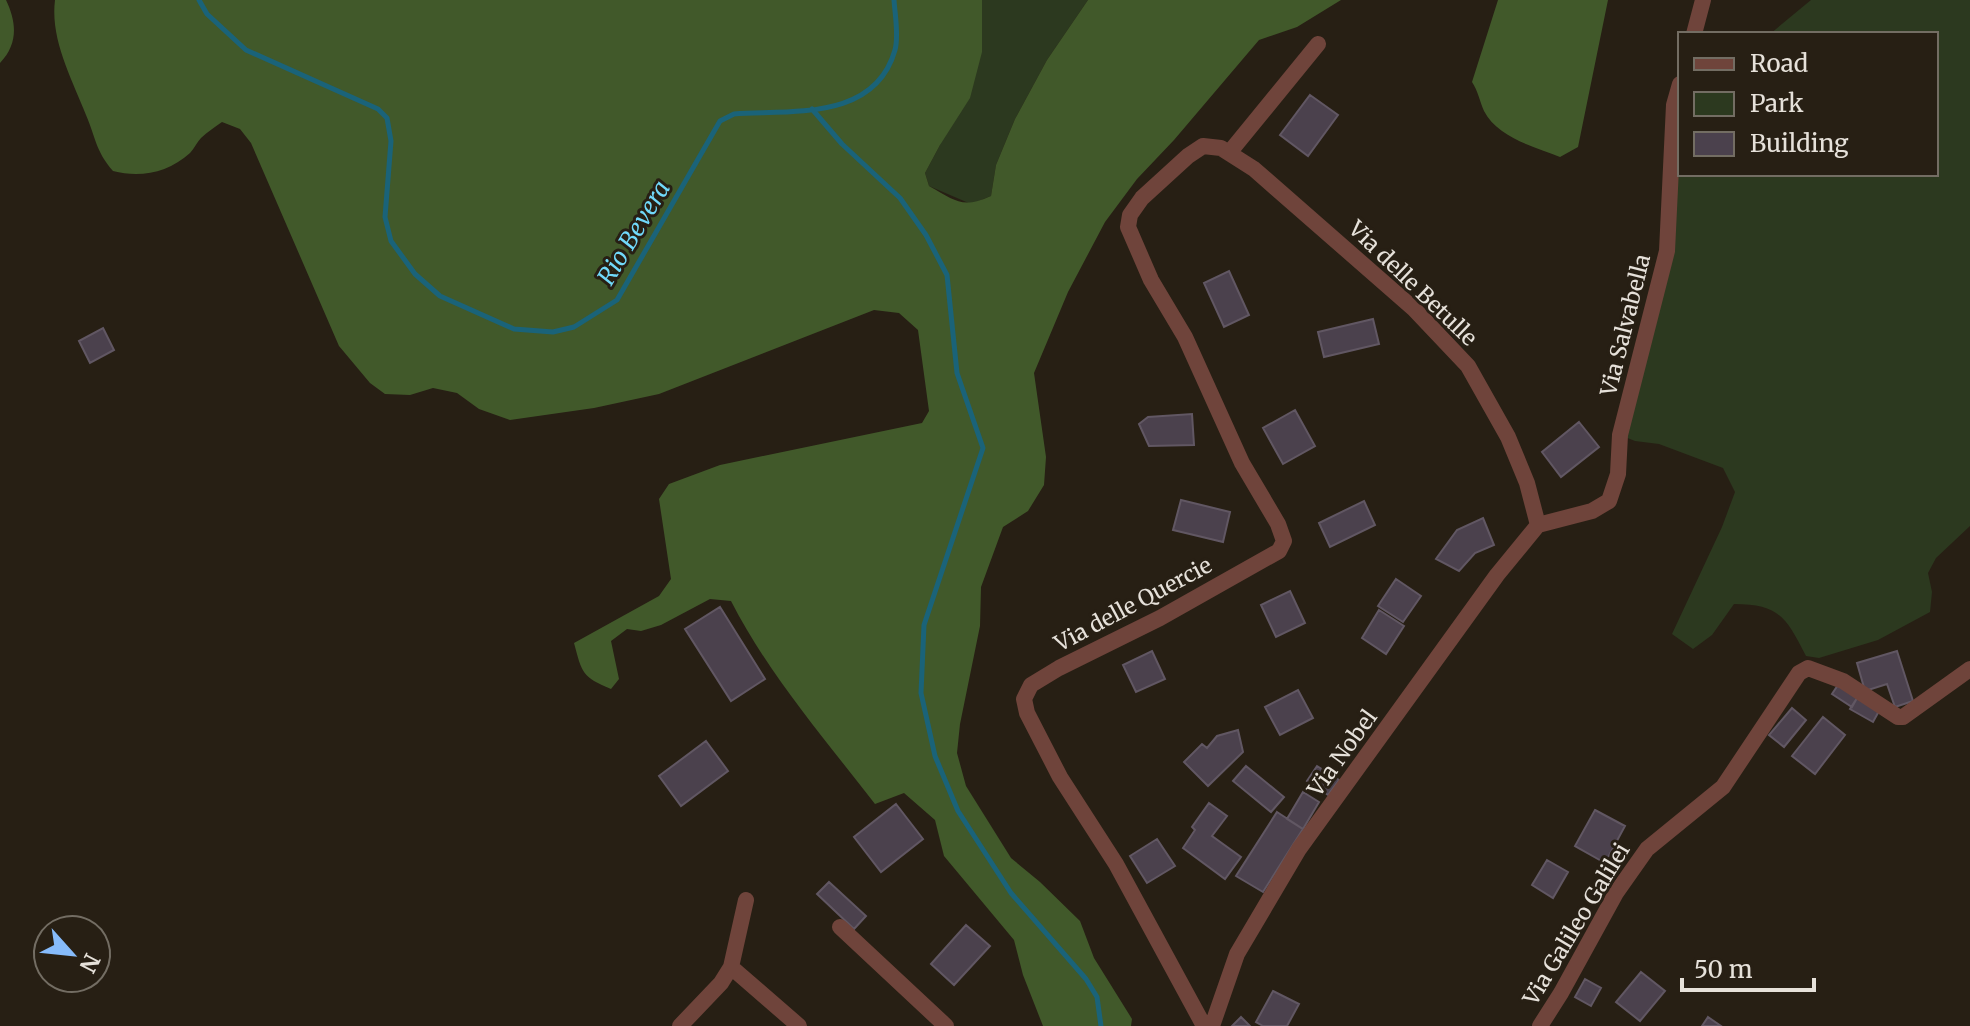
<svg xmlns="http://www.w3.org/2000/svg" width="1970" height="1026" viewBox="0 0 1970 1026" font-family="Merriweather,serif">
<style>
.green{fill:#2c391f}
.forest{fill:#41592a}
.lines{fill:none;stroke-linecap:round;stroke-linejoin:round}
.stream{stroke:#1a6379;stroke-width:5}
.building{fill:#4b414d;stroke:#615763;stroke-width:2}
.minor{stroke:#6f443b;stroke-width:16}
.labels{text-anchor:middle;stroke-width:6;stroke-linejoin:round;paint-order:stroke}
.street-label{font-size:22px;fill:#e6e1da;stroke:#271f14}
.water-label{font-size:24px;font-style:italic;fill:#71d9fa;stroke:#271f14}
</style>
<rect width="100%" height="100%" fill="#271f14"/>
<path class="green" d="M982,0H1088L1047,60L1015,119L996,165L991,196L971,204L929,186L925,173L940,145Z
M1811,0H1970V526L1936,558L1928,573L1932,592L1930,612L1878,640L1819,658L1806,656C1786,617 1779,604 1734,604L1712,635L1693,649L1672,634L1722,527L1735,492L1723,468L1659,444L1635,441L1620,435L1667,251L1680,114V174H1936V34H1770Z"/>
<path class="forest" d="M0,0H6C17,23 18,44 0,63Z
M55,0H982V52L970,98L940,145L925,173L929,186C956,201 962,209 991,196L996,165L1015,119L1047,60L1088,0H1341L1297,27L1259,40L1174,140L1137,179L1105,222L1068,292L1034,373L1046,457L1044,485L1028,511L1003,527L981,587L980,626L960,724L957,753L966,786L1011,858L1040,882L1080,921L1094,958L1132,1019L1131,1026H1043L1023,975L1014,940L944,856L935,820L904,793L875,804C824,738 769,675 731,601L710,599L661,625L641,631L627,629L611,641L619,679L611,689C582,677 582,673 574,643L659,596L671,579L659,499L669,484L720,465L922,423L929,411L918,330L899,313L874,310L659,394L594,408L510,420L479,409L457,393L433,388L410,395L385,394L370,383L339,346L251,143L240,129L222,122C215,127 207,132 201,138C197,142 194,149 190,153C168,173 140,178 113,171C95,150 96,138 86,115C72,79 50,40 55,0Z
M1498,0H1608L1578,147L1560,157C1535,147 1498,138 1484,111C1480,102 1478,91 1472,82Z"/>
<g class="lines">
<path class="stream" d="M199,0L207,14L246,50L378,109L387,118L391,141L385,217L391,241L415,274L440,296L514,329L553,332L574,327L617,300L720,121L734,114C792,110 875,121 895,50C899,36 895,15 894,0
M812,109L842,144L900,198L926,235L947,275L957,373L983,448L924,625L921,693L935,756L958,811L1011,893L1086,979L1097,997L1101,1026"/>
</g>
<path class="building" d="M1310,95L1338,115L1308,156L1280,135Z
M1229,271L1249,315L1224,327L1204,283Z
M1373,319L1379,344L1324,357L1318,332Z
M103,328L114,350L90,363L79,341Z
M1295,410L1315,446L1283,464L1263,428Z
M1192,414L1194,445L1149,446L1139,424L1148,417Z
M1579,422L1599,447L1561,477L1542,452Z
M1181,500L1230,512L1223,542L1173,530Z
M1364,501L1375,525L1330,547L1319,523Z
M1483,518L1494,545L1475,553L1459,571L1436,559L1457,530Z
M1396,579L1421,596L1403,622L1378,606Z
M1290,591L1305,623L1276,637L1261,605Z
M720,607L765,679L731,701L685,629Z
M1379,610L1404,626L1386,654L1362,638Z
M1152,651L1165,679L1136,692L1123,665Z
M1897,651L1913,701L1895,707L1887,684L1865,691L1857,663Z
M1838,685L1857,698L1852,707L1832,694Z
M1298,690L1313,718L1280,735L1265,707Z
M1857,698L1879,711L1873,722L1850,709Z
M1792,708L1806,720L1784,747L1769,735Z
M1823,717L1845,735L1815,774L1792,756Z
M1238,730L1243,752L1208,786L1184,762L1202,744L1207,748L1217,736Z
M706,741L728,771L681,806L659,776Z
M1246,766L1284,797L1271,812L1233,781Z
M1317,766L1339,780L1328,795L1307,781Z
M1303,792L1319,802L1303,829L1287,819Z
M1209,803L1227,816L1212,836L1241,857L1225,879L1183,848L1195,830L1192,827Z
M896,804L923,839L881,872L854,837Z
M1595,810L1625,826L1605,863L1575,846Z
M1277,812L1303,829L1263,892L1236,876Z
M1157,839L1175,866L1147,883L1130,856Z
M1547,860L1568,872L1553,898L1532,885Z
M829,882L866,916L854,929L817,894Z
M966,925L990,946L954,985L931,964Z
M1641,972L1665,991L1640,1021L1616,1002Z
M1585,979L1601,988L1591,1006L1575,997Z
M1273,991L1299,1004L1287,1026H1263L1256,1022Z
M1241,1017L1250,1026H1232Z
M1708,1017L1721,1026H1702Z"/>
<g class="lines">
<path class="minor" d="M1694,34L1703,0
M1229,153L1318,44
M1538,525L1592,511L1609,501L1618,474L1620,435L1667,251L1674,105L1680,84
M840,927L946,1026
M731,967L799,1026
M680,1026L721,983L731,967L746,900
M1204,1026L1116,864L1060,777L1027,713L1024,699L1031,685L1059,668L1160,618L1279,551L1284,541L1278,524L1242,463L1185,337L1151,280L1128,227L1130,215L1142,198L1188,156L1203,146L1221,148L1254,169L1414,309L1468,366L1508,437L1527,483L1538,525
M1212,1026L1237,954L1299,849L1497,575L1538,525
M1540,1026L1561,993L1616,893L1647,849L1723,787L1799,673L1808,668L1843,681L1898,717H1903L1970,669"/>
</g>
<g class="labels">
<g class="street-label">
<text transform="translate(1413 283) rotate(44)" y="8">Via delle Betulle</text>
<text transform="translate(1625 325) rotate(-76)" y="8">Via Salvabella</text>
<text transform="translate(1133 604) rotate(-28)" y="8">Via delle Quercie</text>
<text transform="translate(1342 753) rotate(-54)" y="8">Via Nobel</text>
<text transform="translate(1576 924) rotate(-59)" y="8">Via Galileo Galilei</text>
</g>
<g class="water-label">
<text transform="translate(634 233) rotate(-59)" y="8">Rio Bevera</text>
</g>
</g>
<rect x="1678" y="32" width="260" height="144" fill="#271f14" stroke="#736d63" stroke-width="2"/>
<rect x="1694" y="58" width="40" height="12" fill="#6f443b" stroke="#736d63" stroke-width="2"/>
<text x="1750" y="72" font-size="24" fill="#e6e1da">Road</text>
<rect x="1694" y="92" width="40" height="24" fill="#2c391f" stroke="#736d63" stroke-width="2"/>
<text x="1750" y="112" font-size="24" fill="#e6e1da">Park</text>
<rect x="1694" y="132" width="40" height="24" fill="#4b414d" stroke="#736d63" stroke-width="2"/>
<text x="1750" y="152" font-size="24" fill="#e6e1da">Building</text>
<g transform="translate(72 954) rotate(117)"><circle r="38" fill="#271f14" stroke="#736d63" stroke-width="2"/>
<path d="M0-6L14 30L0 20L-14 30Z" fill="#86bbfb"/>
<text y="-12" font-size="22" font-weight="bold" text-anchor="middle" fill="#e6e1da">N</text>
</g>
<path d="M1682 978v12h132v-12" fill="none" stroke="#e6e1da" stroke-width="4"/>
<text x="1694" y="978" font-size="24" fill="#e6e1da" stroke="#271f14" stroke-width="6" paint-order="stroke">50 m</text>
</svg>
